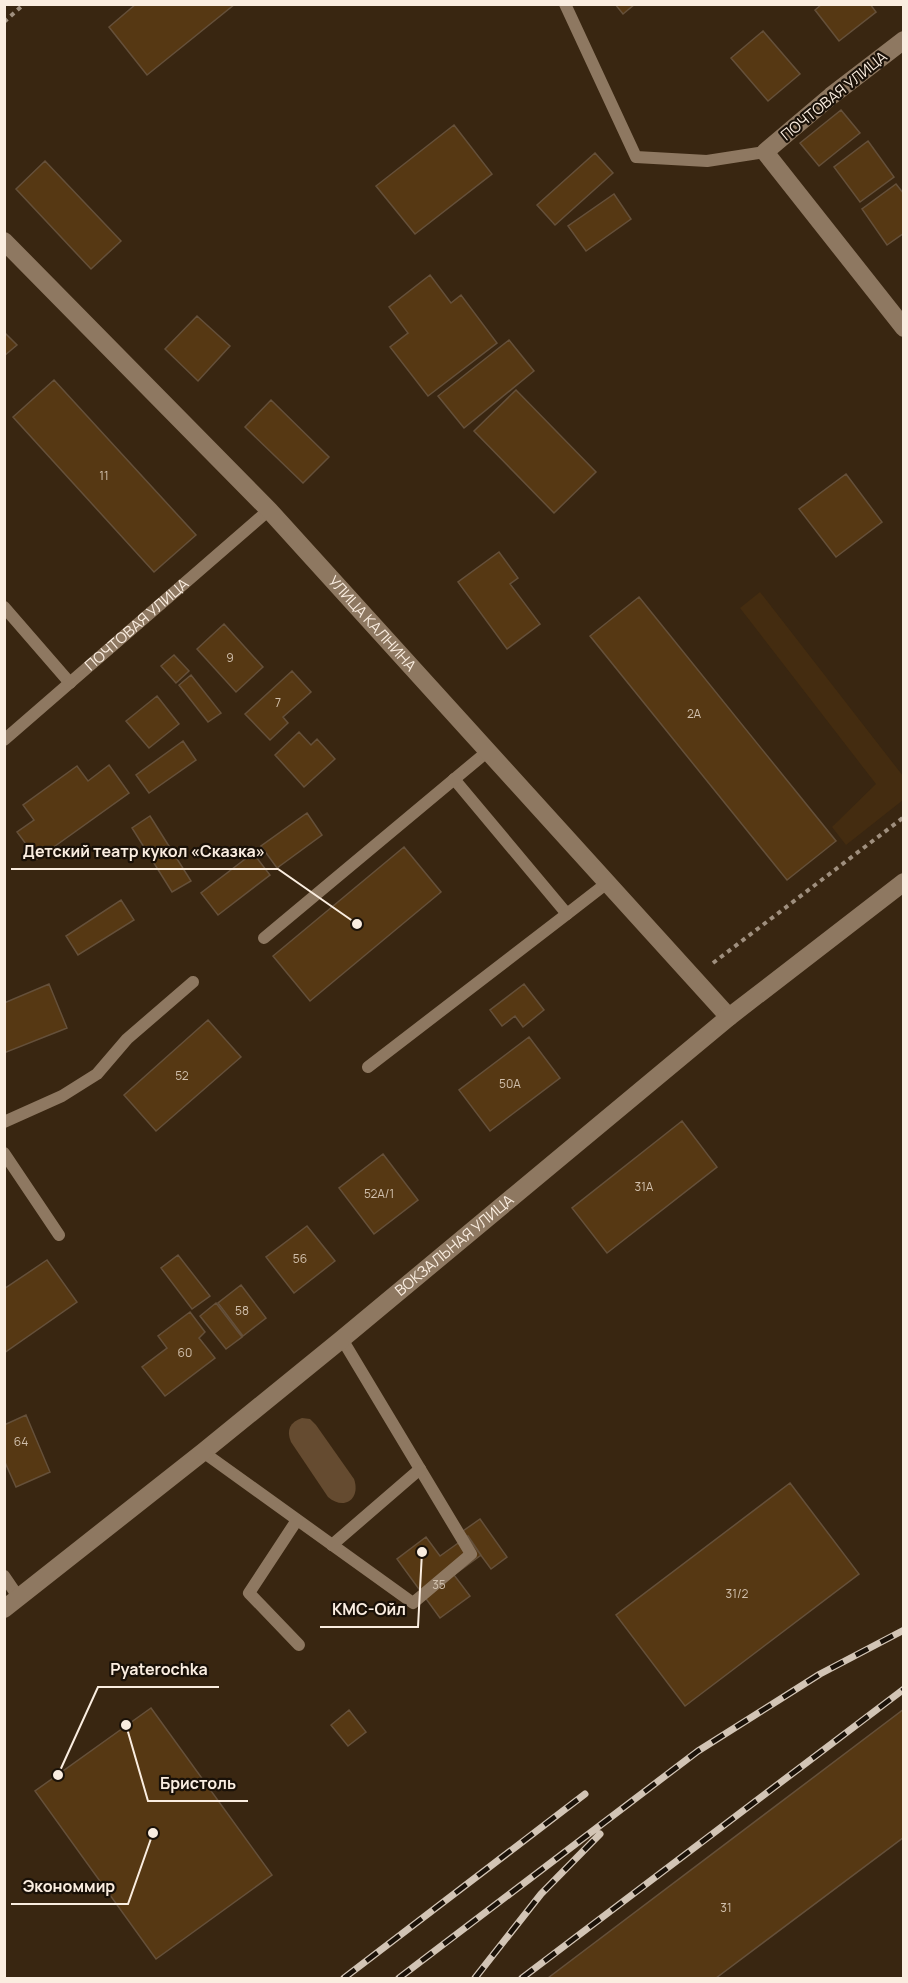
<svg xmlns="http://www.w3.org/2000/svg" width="908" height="1983" viewBox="0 0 908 1983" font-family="Manrope,sans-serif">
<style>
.built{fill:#442c10}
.green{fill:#654b30}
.building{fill:#563813;stroke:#65503a;stroke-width:1.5}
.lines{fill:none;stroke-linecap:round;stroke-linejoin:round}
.path{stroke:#9f8f7e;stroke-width:4;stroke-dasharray:4.5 4.5;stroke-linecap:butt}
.service{stroke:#8e7861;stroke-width:12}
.minor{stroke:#8e7861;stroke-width:18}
.secondary{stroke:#8e7861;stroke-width:18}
.rail-casing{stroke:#d2c4b5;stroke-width:7}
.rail{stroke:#1a1108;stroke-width:4.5;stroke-dasharray:14;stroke-linecap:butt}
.labels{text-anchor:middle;stroke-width:4.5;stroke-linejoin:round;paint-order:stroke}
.number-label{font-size:12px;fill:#d1c0ad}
.street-label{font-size:15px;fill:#faede0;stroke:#1a1108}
.leader{fill:none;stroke:#faede0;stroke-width:2}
.callout-dot{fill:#faede0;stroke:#1a1108;stroke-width:2}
.callout-label{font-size:16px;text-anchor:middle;font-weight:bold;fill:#faede0;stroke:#1a1108;stroke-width:4.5;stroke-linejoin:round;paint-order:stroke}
</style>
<rect width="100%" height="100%" fill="#392611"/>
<path class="built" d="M760,592L903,776V800L846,845L832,827L876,784L740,608Z"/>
<path class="green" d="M302,1418L310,1419L316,1425L354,1479C361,1499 344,1511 328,1497L291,1442C286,1430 290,1422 302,1418Z"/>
<path class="building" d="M136,4H235L147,75L109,27Z
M615,4H635L623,14Z
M822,4H870L876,12L839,41L815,10Z
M763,31L800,74L768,101L731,58Z
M841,110L860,133L819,166L800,143Z
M454,125L492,174L415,234L376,186Z
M868,141L894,177L860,202L834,167Z
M595,153L613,173L555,225L537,205Z
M45,161L121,241L91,269L16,189Z
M896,184L904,194V233L887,245L862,209Z
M614,194L631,219L586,251L568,226Z
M430,275L451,303L461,295L497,343L428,396L390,347L408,333L389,307Z
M197,316L230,346L198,381L165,349Z
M4,332L17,345L4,356Z
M509,340L534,371L464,428L438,396Z
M54,380L196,535L154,572L13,417Z
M516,390L596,472L554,513L474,431Z
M271,400L329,457L303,483L245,427Z
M846,474L882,522L836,557L799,509Z
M499,552L518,578L510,584L540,624L507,649L458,582Z
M639,597L836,841L787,880L590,636Z
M224,624L263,667L236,692L197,649Z
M174,655L189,671L176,683L161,666Z
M292,671L311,692L283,717L288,723L270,740L245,714Z
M191,675L221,713L208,722L179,685Z
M157,696L179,724L149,748L126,721Z
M299,732L311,745L317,739L335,759L304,787L275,755Z
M183,741L196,760L149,793L136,775Z
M109,765L129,793L37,859L17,832L34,820L23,805L77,766L88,781Z
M307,813L322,835L277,868L261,846Z
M150,816L191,881L172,892L132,828Z
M404,847L441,892L310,1001L273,956Z
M253,853L270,875L218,915L201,893Z
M121,900L134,920L78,955L66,936Z
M49,984L67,1028L4,1053V1003Z
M524,984L544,1010L523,1027L515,1016L502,1026L490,1010Z
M208,1020L241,1057L156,1131L124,1095Z
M529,1037L560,1078L490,1131L459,1090Z
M682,1121L717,1167L607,1253L572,1208Z
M383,1154L418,1200L374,1234L339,1188Z
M307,1226L335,1261L294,1293L266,1257Z
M178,1255L210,1296L192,1309L161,1268Z
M47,1260L77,1302L4,1353V1289Z
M241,1285L266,1318L243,1336L218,1303Z
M216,1303L242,1337L226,1349L200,1316Z
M190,1312L205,1332L199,1338L215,1358L165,1396L142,1367L167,1348L158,1336Z
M26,1415L50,1472L16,1487L4,1460V1425Z
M790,1483L859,1574L685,1706L616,1615Z
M480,1519L507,1557L491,1569L463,1531Z
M468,1536L481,1555L454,1575L470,1596L440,1618L397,1559L426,1537L440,1556Z
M151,1708L272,1875L156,1959L35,1791Z
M904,1709V1837L716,1978H548Z
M349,1710L366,1732L348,1746L331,1725Z"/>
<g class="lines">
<path class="path" d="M4,22L24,4
M713,963L904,817"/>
<g class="service">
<path d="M565,4L636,157L707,161L765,152"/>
<path d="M4,607L70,683"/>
<path id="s1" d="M4,740L269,510"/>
<path d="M454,779L567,914L607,883"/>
<path d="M264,938L488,751"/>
<path d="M368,1067L567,914"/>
<path d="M4,1122L62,1096L97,1074L127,1039L193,982"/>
<path d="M4,1153L59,1235"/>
<path d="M203,1452L413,1603L471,1554L342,1339"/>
<path d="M297,1520L249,1593L299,1645"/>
<path d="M332,1545L420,1469"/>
<path d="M4,1576L19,1598"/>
</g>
<g class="minor">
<path d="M904,40L831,96L765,152L904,328"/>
<path id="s2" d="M4,241L269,510L729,1017"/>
</g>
<path class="secondary" id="s3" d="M4,1609L203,1452L342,1339L729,1017L904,882"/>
<g class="rail-casing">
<path id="rail" d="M344,1978L585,1794
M399,1978L698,1751L820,1674L904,1630
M475,1978L541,1894L600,1834
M522,1978L904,1689"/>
</g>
<use href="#rail" class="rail"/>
</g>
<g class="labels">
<g class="number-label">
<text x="104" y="480">11</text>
<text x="230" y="662">9</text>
<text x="278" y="707">7</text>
<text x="694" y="718">2А</text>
<text x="182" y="1080">52</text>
<text x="510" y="1088">50А</text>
<text x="644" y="1191">31А</text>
<text x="379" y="1198">52А/1</text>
<text x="300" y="1263">56</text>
<text x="242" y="1315">58</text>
<text x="185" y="1357">60</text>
<text x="21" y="1446">64</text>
<text x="439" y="1589">35</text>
<text x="737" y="1598">31/2</text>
<text x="726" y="1912">31</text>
</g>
<g class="street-label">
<text transform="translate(834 96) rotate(-39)" y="5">ПОЧТОВАЯ УЛИЦА</text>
<text dy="5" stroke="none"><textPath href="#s2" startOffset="531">УЛИЦА КАЛНИНА</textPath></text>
<text dy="5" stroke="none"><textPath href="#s1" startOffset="176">ПОЧТОВАЯ УЛИЦА</textPath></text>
<text dy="5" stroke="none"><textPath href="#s3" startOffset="579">ВОКЗАЛЬНАЯ УЛИЦА</textPath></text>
</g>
</g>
<path class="leader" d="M357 924L278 869H11M422 1552L418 1627H320M58 1775L98 1687H219M126 1725L148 1801H248M153 1833L128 1904H11"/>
<g class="callout-dot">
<circle cx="357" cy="924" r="6"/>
<circle cx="422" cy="1552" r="6"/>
<circle cx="58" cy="1775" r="6"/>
<circle cx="126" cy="1725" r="6"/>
<circle cx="153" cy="1833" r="6"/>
</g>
<g class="callout-label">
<text x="144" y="857">Детский театр кукол «Сказка»</text>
<text x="369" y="1615">КМС-Ойл</text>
<text x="159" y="1675">Pyaterochka</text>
<text x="198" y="1789">Бристоль</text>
<text x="69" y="1892">Экономмир</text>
</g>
<rect width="908" height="1983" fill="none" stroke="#faede0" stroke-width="12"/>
</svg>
